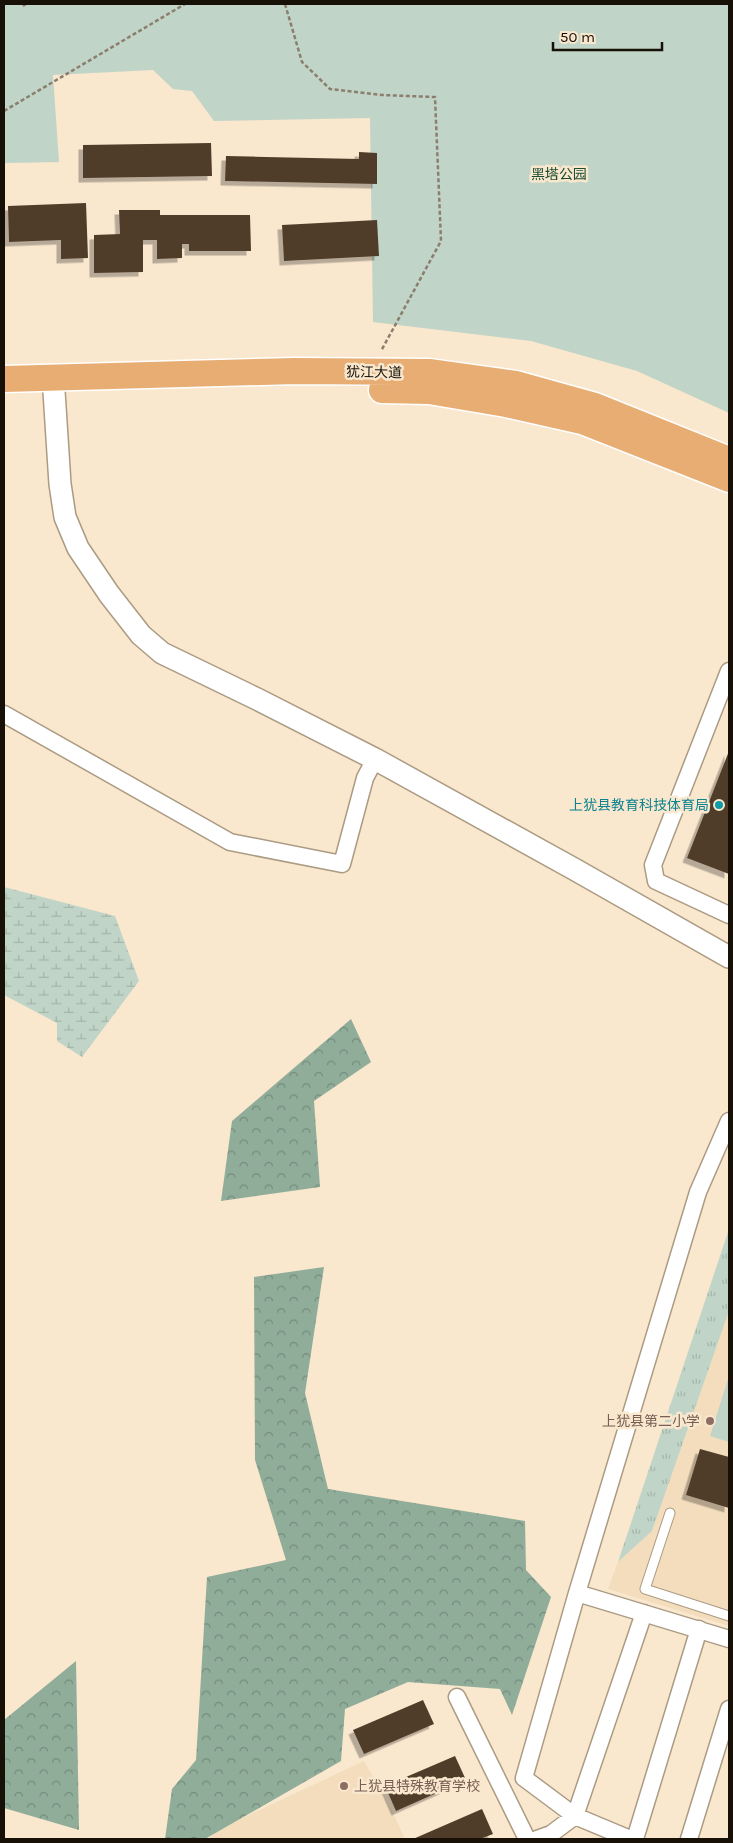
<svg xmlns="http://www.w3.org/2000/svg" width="733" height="1843" viewBox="0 0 733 1843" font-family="Karla,'Noto Sans SC',sans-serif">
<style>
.built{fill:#f3ddbd}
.grass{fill:url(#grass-tufts)}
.forest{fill:url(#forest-crowns)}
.wetland{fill:url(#wetland-marsh)}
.park{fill:#c1d4c8}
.building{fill:#503e2c;filter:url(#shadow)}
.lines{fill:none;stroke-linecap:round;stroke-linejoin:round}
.service-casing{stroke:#ab9b83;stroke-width:11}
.minor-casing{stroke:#ab9b83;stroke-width:19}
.tertiary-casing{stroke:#ab9b83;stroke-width:24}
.primary-casing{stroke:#fff;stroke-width:29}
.path{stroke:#8b7e6d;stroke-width:2.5;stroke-dasharray:4 2.5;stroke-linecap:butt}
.service{stroke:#fff;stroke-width:9}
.minor{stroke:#fff;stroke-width:16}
.tertiary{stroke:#fff;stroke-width:21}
.primary{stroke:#e8ad73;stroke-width:26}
.culture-dot{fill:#0f9aa8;stroke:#f9e7ce;stroke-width:2}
.education-dot{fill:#8d6e63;stroke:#f9e7ce;stroke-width:2}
.labels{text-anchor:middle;stroke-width:5;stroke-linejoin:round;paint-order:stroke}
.park-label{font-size:14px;fill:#1b4e32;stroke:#f9e7ce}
.street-label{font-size:14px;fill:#161007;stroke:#f9e7ce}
.culture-label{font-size:14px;fill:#0d838f;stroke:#f9e7ce;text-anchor:end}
.education-label{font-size:14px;fill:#785e54;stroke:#f9e7ce;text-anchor:end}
</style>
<defs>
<pattern id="grass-tufts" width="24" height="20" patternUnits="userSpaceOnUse" patternTransform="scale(1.25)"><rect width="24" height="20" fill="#c1d4c8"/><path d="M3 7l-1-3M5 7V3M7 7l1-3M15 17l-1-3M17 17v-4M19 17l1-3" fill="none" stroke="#a5b5aa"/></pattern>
<pattern id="forest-crowns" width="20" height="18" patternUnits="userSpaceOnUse" patternTransform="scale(1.25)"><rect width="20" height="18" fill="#90ad9a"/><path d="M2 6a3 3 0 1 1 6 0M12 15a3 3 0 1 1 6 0" fill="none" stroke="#758b7c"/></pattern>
<pattern id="wetland-marsh" width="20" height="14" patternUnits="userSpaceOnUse" patternTransform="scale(1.25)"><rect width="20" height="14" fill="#c1d4c8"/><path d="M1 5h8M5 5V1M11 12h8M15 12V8" fill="none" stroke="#a5b5aa"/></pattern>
<filter id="shadow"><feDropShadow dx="-4.5" dy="4.5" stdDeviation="0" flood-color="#0004"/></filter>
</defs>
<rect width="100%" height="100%" fill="#f9e7ce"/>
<path class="built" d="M729,1311V1626L608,1589L618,1562L652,1531Z
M364,1761L392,1811L405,1839H209L217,1830Z"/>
<path class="grass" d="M729,1229V1311L652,1531L618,1562Z"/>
<path class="forest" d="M351,1019L371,1062L314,1101L320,1187L221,1201L232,1121Z
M324,1267L305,1393L328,1489L525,1521L526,1570L551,1597L512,1715L500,1689L408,1682L345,1709L341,1761L205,1839H165L172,1789L196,1760L207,1577L286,1560L255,1460L254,1277Z
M76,1661L79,1830L4,1808V1720Z"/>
<path class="wetland" d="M4,887L115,916L139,981L82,1057L57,1041V1023L4,995Z"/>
<path class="park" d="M4,4H729V413L637,371L531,341L373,322L370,118L214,121L192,91L173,89L153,70L53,75L59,162L4,163Z
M729,1376V1442L710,1436Z"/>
<path class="building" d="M211,143L212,176L83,178V145Z
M359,152L377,153V184L225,181L226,156L359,159Z
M86,203L88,258L61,259V240L9,242L8,206Z
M119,210H160V215H250L251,251H189V244H182V258L157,259V240H143V272L94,273V235L120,234Z
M377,220L379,256L284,261L282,225Z
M729,751V874L687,858Z
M700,1449L729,1457V1508L686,1495Z
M423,1700L434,1724L364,1754L353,1730Z
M455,1756L466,1780L396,1811L385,1786Z
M482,1809L493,1834L480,1839H413Z"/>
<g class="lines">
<g class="service-casing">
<path id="service" d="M670,1513L645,1589L729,1616"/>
</g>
<g class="minor-casing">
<path id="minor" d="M729,671L653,865L656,881L729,915
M4,714L230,842L342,864L365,778L375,759
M577,1593L729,1639
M644,1613L575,1816L524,1778L577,1593L698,1192L729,1121
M457,1697L527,1839
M537,1839L551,1834L575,1816L630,1839
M635,1839L699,1629
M689,1839L729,1709"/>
</g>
<g class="tertiary-casing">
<path id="tertiary" d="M53,376L60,484L65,517L78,548L109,594L141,635L162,653L257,699L375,759L574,869L729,957"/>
</g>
<g class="primary-casing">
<path id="primary" d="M4,379L295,371L429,372L516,384L595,406L729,460
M382,390L429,391L506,404L582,421L729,479"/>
</g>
<path class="path" d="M285,4L302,62L330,89L382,95L435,97L441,241L381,351
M23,6L26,4
M4,111L185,4"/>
<use href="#service" class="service"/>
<use href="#minor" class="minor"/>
<use href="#tertiary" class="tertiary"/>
<use href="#primary" class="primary"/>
</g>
<circle class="culture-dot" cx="719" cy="805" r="5"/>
<g class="education-dot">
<circle cx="710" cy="1421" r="5"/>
<circle cx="344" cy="1786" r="5"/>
</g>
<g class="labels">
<g class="park-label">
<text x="559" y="179">黑塔公园</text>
</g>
<g class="street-label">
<text transform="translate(374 372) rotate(1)" y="5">犹江大道</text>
</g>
<g class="culture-label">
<text x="709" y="810">上犹县教育科技体育局</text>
</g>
<g class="education-label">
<text x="700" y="1426">上犹县第二小学</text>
<text x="354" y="1791" text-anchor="start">上犹县特殊教育学校</text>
</g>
</g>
<rect width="733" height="1843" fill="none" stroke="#161007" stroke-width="10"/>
<path d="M553 42v8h109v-8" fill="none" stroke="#161007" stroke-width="2.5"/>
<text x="560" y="42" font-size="15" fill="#161007" stroke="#f9e7ce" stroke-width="4" paint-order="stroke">50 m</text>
</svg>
